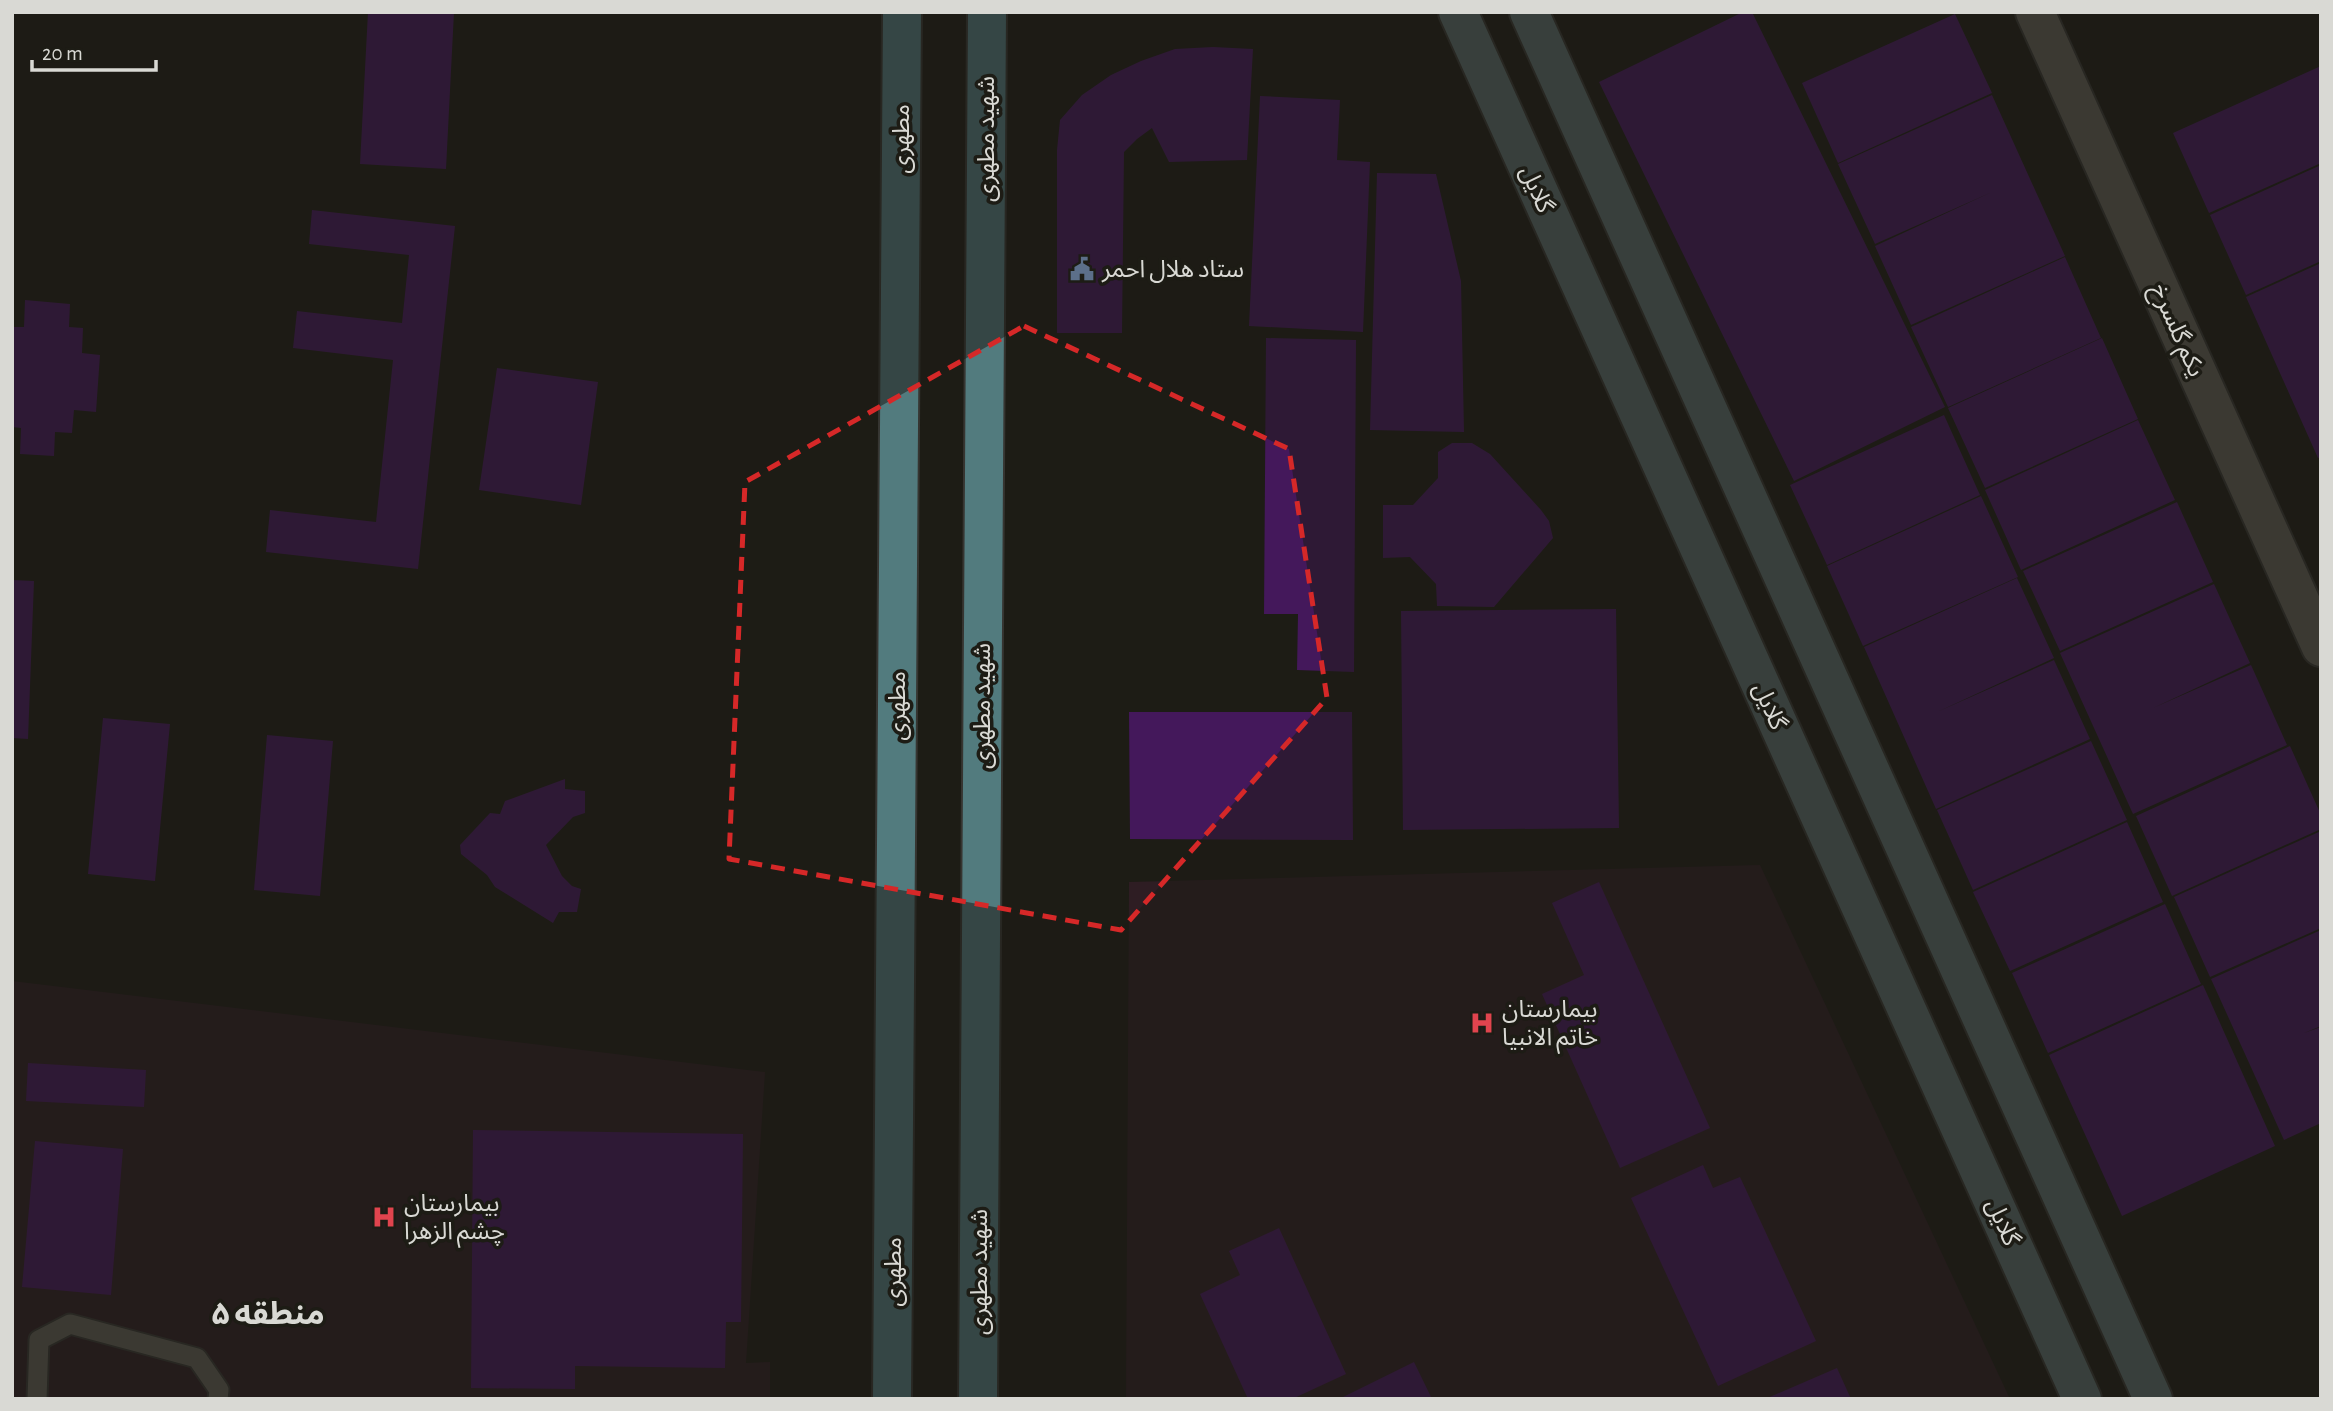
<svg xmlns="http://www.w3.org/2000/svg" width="2333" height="1411" viewBox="0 0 2333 1411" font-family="'Alegreya Sans','Noto Sans Arabic',sans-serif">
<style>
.medical{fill:#2e1d23}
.building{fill:#44185b}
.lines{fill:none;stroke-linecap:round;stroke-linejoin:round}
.lane-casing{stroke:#363531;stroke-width:23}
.street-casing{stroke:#363531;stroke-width:42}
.secondary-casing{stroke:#363531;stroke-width:42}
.primary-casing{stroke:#363531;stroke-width:42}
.lane{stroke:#605e56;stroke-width:19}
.street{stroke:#605e56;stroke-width:38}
.secondary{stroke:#596c6a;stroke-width:38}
.primary{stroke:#527b7e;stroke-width:38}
.marked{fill:none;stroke:#d62828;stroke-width:5;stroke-dasharray:14 9;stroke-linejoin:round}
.labels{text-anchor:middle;stroke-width:7;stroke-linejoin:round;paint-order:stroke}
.street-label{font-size:24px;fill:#d9d9d4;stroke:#1d1c15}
.poi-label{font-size:24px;fill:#d9d9d4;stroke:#1d1c15;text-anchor:start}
.district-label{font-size:32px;font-weight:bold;fill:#d9d9d4;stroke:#1d1c15}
</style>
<rect width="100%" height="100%" fill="#1d1c15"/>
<path class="medical" d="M1760,865L2010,1399H1126L1129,882Z
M12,981L765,1072L746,1363L770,1362V1399H12Z"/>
<path class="building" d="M368,12H454L446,169L360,164Z
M1743,12H1752L1945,407L1794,481L1599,82Z
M1955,14L1992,93L1838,163L1802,83Z
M1213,47L1253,49L1247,160L1169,162L1152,128L1137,139L1124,152L1122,333H1057V150L1060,120L1082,95L1111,75L1141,61L1175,49Z
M2321,66V163L2209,213L2173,133Z
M1992,95L2065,256L1911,325L1875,246L1992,192L1875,244L1838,164Z
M1260,96L1340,100L1337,160L1370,162L1363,332L1249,326Z
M2321,165V261L2246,295L2210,215Z
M1377,173L1436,174L1461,281L1464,432L1370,430Z
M312,210L455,226L418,569L266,552L270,510L376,522L393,360L293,348L297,311L402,323L409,255L309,244Z
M2065,257L2101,338L1948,407L1911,327Z
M2321,263V457L2318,458L2246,297Z
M25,300L70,304L69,327L83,328L82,353L100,355L96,412L74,410L72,433L55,432L54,456L20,454L21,428L12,427V327H24Z
M1266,338L1356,340L1354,672L1297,670L1298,614H1264Z
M2102,338L2138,419L1985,488L1948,408Z
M497,368L598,382L581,505L479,490Z
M1944,415L1980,495L1827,565L1790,485Z
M2138,420L2175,500L2021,570L1985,490Z
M1452,443H1472L1490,454L1541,510L1549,521L1553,538L1494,607L1437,606L1436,584L1410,557L1383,558V505H1413L1438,478V452Z
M1981,496L2018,577L1863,646L1827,566Z
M2177,502L2213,582L2060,651L2023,571Z
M2017,578L2054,658L1937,712L2054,660L2090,739L1936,809L1864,647Z
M12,580L34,581L28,739L12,738Z
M2214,584L2250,663L2153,708L2251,665L2287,745L2133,814L2060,653Z
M1616,609L1619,828L1403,830L1401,611Z
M1129,712H1352L1353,840L1130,839Z
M103,718L170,724L155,881L88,874Z
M267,735L333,741L320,896L254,890Z
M2091,741L2127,820L1973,890L1937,810Z
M2290,746L2321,815V829L2172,896L2136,816Z
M565,779V789L585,791V813L573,817L546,845L562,876L572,886L581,889L577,912H559L553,923L495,887L487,875L461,854L460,845L490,813L500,814L505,801Z
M2127,822L2163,902L2010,971L1973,892Z
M2321,831V928L2210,977L2174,897Z
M1599,882L1710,1128L1620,1168L1542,994L1584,975L1552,903Z
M2165,904L2201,984L2048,1053L2012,973Z
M2321,930V1026L2304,1033L2321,1027V1123L2284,1140L2211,979Z
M2203,985L2275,1146L2122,1216L2049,1055Z
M28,1063L146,1070L144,1107L26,1101Z
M473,1130L743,1134L741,1322H726L725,1368L575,1366V1389L471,1388Z
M35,1141L123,1149L111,1295L22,1287Z
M1703,1165L1713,1188L1740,1177L1816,1341L1718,1386L1631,1198Z
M1279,1228L1346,1374L1292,1399H1248L1200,1294L1240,1275L1229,1251Z
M1414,1362L1432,1399H1339Z
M1837,1368L1851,1399H1765Z"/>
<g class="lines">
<g class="lane-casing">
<path id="lane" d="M37,1399L39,1340L70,1324L197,1358L219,1390L218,1399"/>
</g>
<g class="street-casing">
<path id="street" d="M2035,12L2321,647"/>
</g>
<g class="secondary-casing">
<path id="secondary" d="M1458,12L2082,1399
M1529,12L2153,1399"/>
</g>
<g class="primary-casing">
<path id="primary" d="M892,1399L902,12
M978,1399L987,12"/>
</g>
<use href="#lane" class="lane"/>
<use href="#street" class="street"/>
<use href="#secondary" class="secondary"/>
<use href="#primary" class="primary"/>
</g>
<path d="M0 0H2333V1411H0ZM1024,326L1289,449L1327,698L1121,930L729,859L745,482Z" fill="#1d1c15" fill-opacity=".55" fill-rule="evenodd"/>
<path class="marked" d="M1024,326L1289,449L1327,698L1121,930L729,859L745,482Z"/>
<defs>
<g id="civic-bare" transform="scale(1.89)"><path d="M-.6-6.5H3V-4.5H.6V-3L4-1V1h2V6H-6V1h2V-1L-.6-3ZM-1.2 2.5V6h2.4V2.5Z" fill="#5c6f8a" stroke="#1d1c15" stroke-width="2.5" paint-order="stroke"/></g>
<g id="hospital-bare" transform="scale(1.89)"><path d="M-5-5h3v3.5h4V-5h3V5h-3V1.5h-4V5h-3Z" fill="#e0444e" stroke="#1d1c15" stroke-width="2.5" paint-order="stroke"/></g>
</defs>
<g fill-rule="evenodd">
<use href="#civic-bare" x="1082" y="269"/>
<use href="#hospital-bare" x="1482" y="1023"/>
<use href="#hospital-bare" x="384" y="1217"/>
</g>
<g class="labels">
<g class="street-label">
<text transform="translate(901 139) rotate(-90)" y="8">مطهری</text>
<text transform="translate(986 139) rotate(-90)" y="8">شهید مطهری</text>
<text transform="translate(1537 189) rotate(66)" y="8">گلایل</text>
<text transform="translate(2178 330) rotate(66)" y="8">یکم گلسرخ</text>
<text transform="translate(897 706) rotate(-90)" y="8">مطهری</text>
<text transform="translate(982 706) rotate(-90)" y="8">شهید مطهری</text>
<text transform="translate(1770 706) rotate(66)" y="8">گلایل</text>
<text transform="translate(2003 1222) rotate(66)" y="8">گلایل</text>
<text transform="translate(893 1272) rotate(-90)" y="8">مطهری</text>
<text transform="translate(979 1272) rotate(-90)" y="8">شهید مطهری</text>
</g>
<g class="poi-label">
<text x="1102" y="277">ستاد هلال احمر</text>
<text x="1502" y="1017">بیمارستان<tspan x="1502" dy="28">خاتم الانبیا</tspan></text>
<text x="404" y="1211">بیمارستان<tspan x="404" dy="28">چشم الزهرا</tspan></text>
</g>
<g class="district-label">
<text x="268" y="1324">منطقه ۵</text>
</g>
</g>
<rect width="2333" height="1411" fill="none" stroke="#d9d9d4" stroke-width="28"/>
<path d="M32 60v10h124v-10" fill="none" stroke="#d9d9d4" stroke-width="3.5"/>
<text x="42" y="60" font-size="21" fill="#d9d9d4" stroke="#1d1c15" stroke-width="5" paint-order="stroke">20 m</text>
</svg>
